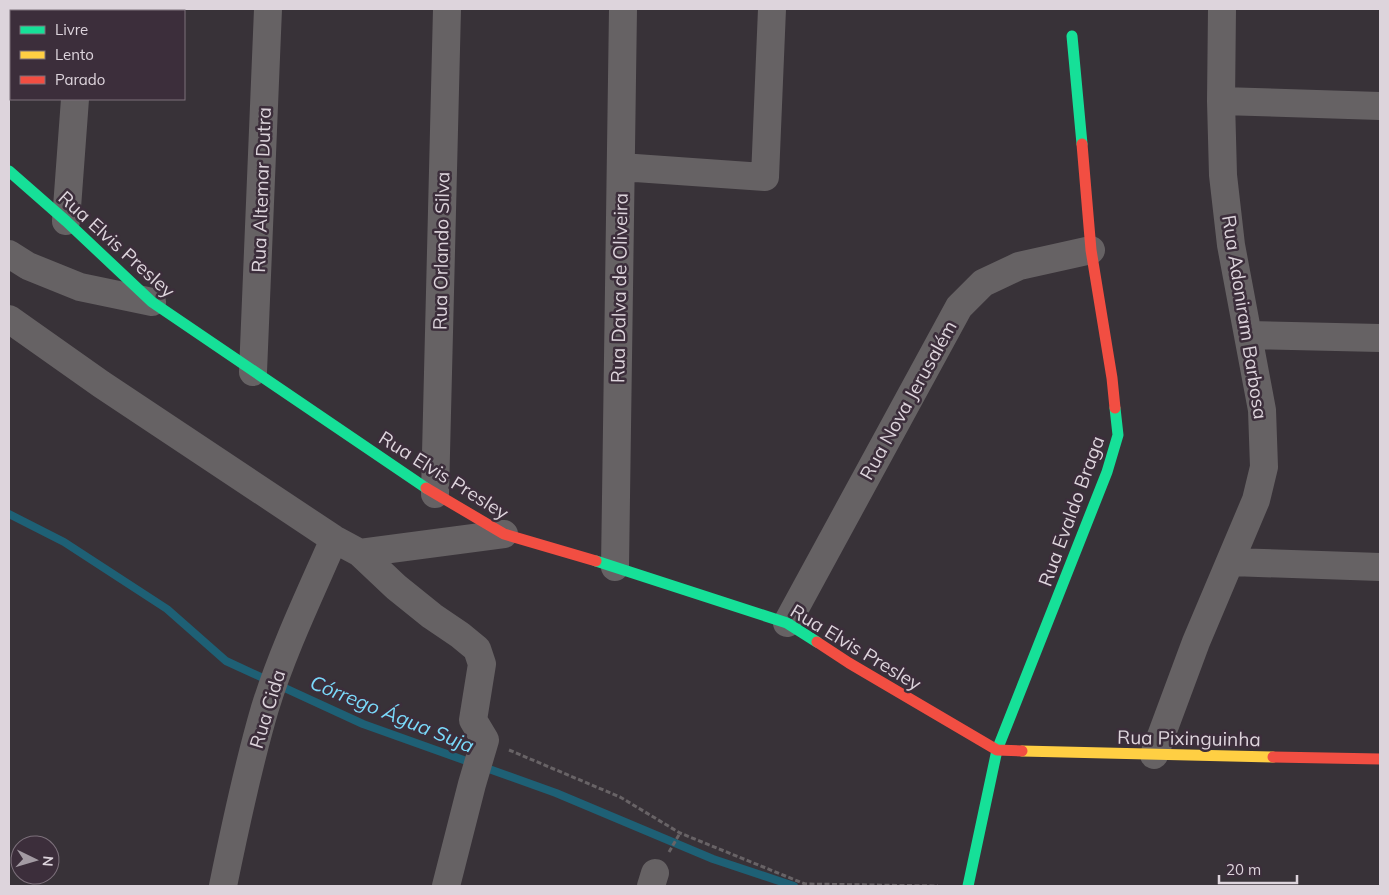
<svg xmlns="http://www.w3.org/2000/svg" width="1389" height="895" viewBox="0 0 1389 895" font-family="Mulish,sans-serif">
<style>
.lines{fill:none;stroke-linecap:round;stroke-linejoin:round}
.stream{stroke:#1e6075;stroke-width:8}
.path{stroke:#686366;stroke-width:3;stroke-dasharray:5 2.5;stroke-linecap:butt}
.street{stroke:#666264;stroke-width:28}
.fast{stroke:#16e098;stroke-width:11}
.slow{stroke:#ffcf43;stroke-width:11}
.jam{stroke:#f24e42;stroke-width:11}
.labels{text-anchor:middle;stroke-width:5;stroke-linejoin:round;paint-order:stroke}
.street-label{font-size:19px;fill:#ddd4dc;stroke:#3c2e3b}
.water-label{font-size:20px;font-style:italic;fill:#7adafa;stroke:#3c2e3b}
</style>
<rect width="100%" height="100%" fill="#383238"/>
<g class="lines">
<path class="stream" d="M9,514L64,542L167,609L226,661L363,724L556,793L713,859L794,886"/>
<path class="path" d="M509,750L620,797L680,833L805,884L938,886
M669,852L680,833"/>
<path class="street" d="M77,11V9
M1221,101L1380,106
M621,167L765,177L772,9
M66,221L75,99
M9,254L28,266L80,287L152,302
M9,319L101,384L334,539L360,553L396,587L432,616L460,635L477,649L482,664L473,720L485,740L472,784L446,886
M1248,335L1380,338
M253,372L268,9
M435,494L447,9
M360,553L504,534
M1231,562L1380,567
M615,567L623,9
M787,623L959,307L983,283L1019,266L1091,250
M1154,755L1196,642L1256,500L1264,467L1262,410L1231,245L1223,175L1221,101L1222,9
M223,886C235,827 248,766 265,708C283,650 310,594 334,539
M651,886L655,873"/>
<path class="fast" d="M1072,36L1082,144
M9,171L66,221L152,302L426,488
M596,561L787,623L817,642
M968,886L997,750L1107,472L1118,435L1115,408"/>
<path class="slow" d="M1022,751L1273,757"/>
<path class="jam" d="M1082,144L1091,250L1112,378L1115,408
M426,488L504,534L596,561
M817,642L849,663L997,750L1022,751
M1273,757L1380,759"/>
</g>
<g class="labels">
<g class="street-label">
<text transform="translate(261 190) rotate(-88)" y="7">Rua Altemar Dutra</text>
<text transform="translate(117 244) rotate(42)" y="7">Rua Elvis Presley</text>
<text transform="translate(441 251) rotate(-89)" y="7">Rua Orlando Silva</text>
<text transform="translate(619 288) rotate(-89)" y="7">Rua Dalva de Oliveira</text>
<text transform="translate(1245 317) rotate(81)" y="7">Rua Adoniram Barbosa</text>
<text transform="translate(908 400) rotate(-61)" y="7">Rua Nova Jerusalém</text>
<text transform="translate(444 475) rotate(32)" y="7">Rua Elvis Presley</text>
<text transform="translate(1071 511) rotate(-70)" y="7">Rua Evaldo Braga</text>
<text transform="translate(856 647) rotate(31)" y="7">Rua Elvis Presley</text>
<text transform="translate(267 709) rotate(-73)" y="7">Rua Cida</text>
<text transform="translate(1189 738) rotate(1)" y="7">Rua Pixinguinha</text>
</g>
<g class="water-label">
<text transform="translate(392 714) rotate(22)" y="7">Córrego Água Suja</text>
</g>
</g>
<rect width="1389" height="895" fill="none" stroke="#ddd4dc" stroke-width="20"/>
<rect x="10" y="10" width="175" height="90" fill="#3c2e3b" stroke="#7c707b"/>
<rect x="20" y="26" width="25" height="8" fill="#16e098" stroke="#7c707b"/>
<text x="55" y="35" font-size="15" fill="#ddd4dc">Livre</text>
<rect x="20" y="51" width="25" height="8" fill="#ffcf43" stroke="#7c707b"/>
<text x="55" y="60" font-size="15" fill="#ddd4dc">Lento</text>
<rect x="20" y="76" width="25" height="8" fill="#f24e42" stroke="#7c707b"/>
<text x="55" y="85" font-size="15" fill="#ddd4dc">Parado</text>
<g transform="translate(35 860) rotate(95)"><circle r="24" fill="#3c2e3b" stroke="#7c707b"/>
<path d="M0-4L9 19L0 12L-9 19Z" fill="#a39ba3"/>
<text y="-8" font-size="14" font-weight="bold" text-anchor="middle" fill="#ddd4dc">N</text>
</g>
<path d="M1219 875v8h78v-8" fill="none" stroke="#ddd4dc" stroke-width="2.5"/>
<text x="1226" y="875" font-size="15" fill="#ddd4dc" stroke="#3c2e3b" stroke-width="4" paint-order="stroke">20 m</text>
</svg>
